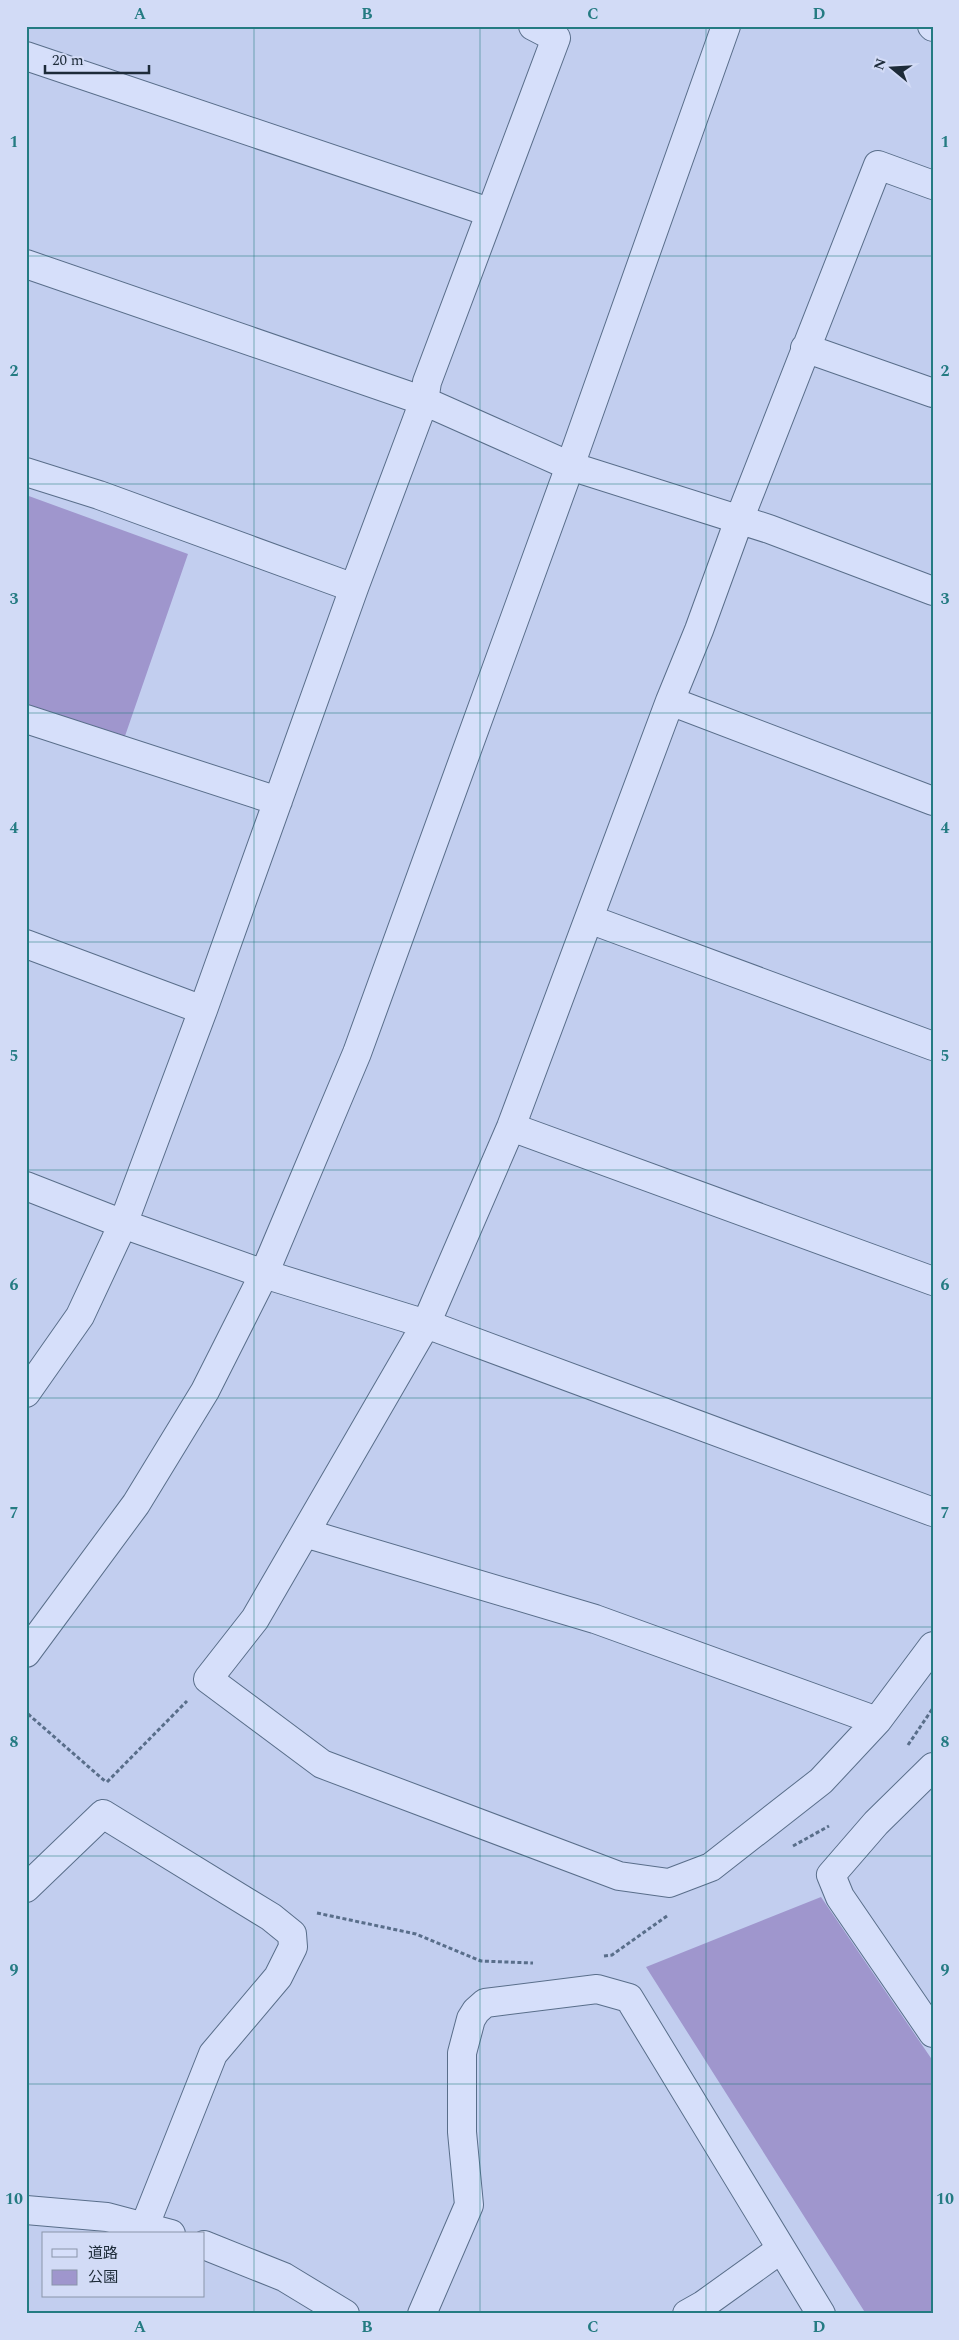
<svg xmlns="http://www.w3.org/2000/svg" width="959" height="2340" viewBox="0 0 959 2340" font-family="Spectral,'Noto Sans JP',serif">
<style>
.green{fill:#9f96cd}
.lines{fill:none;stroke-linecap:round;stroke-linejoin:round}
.minor-casing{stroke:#596e8a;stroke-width:30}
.tertiary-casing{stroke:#596e8a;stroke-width:30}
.path{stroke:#596e8a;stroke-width:3;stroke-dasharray:4 2.5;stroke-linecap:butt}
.minor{stroke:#d6dffa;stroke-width:28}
.tertiary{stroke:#d6dffa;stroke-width:28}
.grid{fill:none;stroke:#247b82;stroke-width:1;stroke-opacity:0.55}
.neatline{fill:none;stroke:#247b82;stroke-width:2}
.grid-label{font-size:16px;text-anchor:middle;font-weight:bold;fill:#247b82}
</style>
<rect width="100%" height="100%" fill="#c2ceef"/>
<path class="green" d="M26,495L188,554L125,736L26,704Z
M821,1897L933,2061V2312L931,2314H866L646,1967Z"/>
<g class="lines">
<g class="minor-casing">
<path id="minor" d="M26,56L489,212
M933,185L878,165L739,520L699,630L670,701L511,1127L426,1324L255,1619L208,1679L322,1764L619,1876L669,1883L711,1867L821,1781L877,1721L933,1646
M26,264L424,401L570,466L769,529L933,591
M805,348L933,393
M26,472L99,495L354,588
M670,701L933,801
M26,719L278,801
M589,919L933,1046
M26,944L203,1010
M511,1127L933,1281
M26,1186L123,1224L264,1274L426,1324L933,1512
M26,1393L80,1316L123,1224L203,1010L354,588L424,401L427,382L556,38L533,26
M305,1533L595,1619L877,1721
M933,1767L876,1823L831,1875L840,1897L933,2033
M26,1888L103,1814L271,1917L292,1934L293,1947L278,1977L213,2054L145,2225
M26,2210L107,2217L171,2234
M204,2245L284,2277L345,2314
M422,2314L469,2205L462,2132V2053L471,2019L476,2011L485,2003L597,1989L629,1998L821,2314
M687,2314L703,2305L781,2249"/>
</g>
<g class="tertiary-casing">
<path id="tertiary" d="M932,26L933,27
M26,1653L136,1504L205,1391L264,1274L357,1053L570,466L726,26"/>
</g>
<path class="path" d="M28,1714L106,1782
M908,1745L933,1708
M107,1782L187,1701
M793,1846L829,1826
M317,1913L416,1934L481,1961L533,1963
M604,1956L612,1955L667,1916"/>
<use href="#minor" class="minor"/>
<use href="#tertiary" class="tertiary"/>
</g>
<path class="grid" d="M254,26V2314M480,26V2314M706,26V2314M26,256H933M26,484H933M26,713H933M26,942H933M26,1170H933M26,1398H933M26,1627H933M26,1856H933M26,2084H933"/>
<rect width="959" height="2340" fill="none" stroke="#d2dbf6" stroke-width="55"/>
<rect x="42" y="2232" width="162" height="65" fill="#d2dbf6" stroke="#8a95aa"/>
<rect x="52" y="2249" width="25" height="8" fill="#d6dffa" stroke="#8a95aa"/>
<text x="88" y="2258" font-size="15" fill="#1d2b39">道路</text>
<rect x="52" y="2270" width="25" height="15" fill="#9f96cd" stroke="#8a95aa"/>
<text x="88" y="2282" font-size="15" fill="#1d2b39">公園</text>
<g transform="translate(892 68) rotate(288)" stroke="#d2dbf6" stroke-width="4" paint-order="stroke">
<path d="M0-4L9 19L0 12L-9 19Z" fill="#1d2b39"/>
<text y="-8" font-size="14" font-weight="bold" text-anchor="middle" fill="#1d2b39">N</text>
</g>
<path d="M45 65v8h104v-8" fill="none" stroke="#1d2b39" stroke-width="2.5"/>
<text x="52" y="65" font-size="15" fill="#1d2b39" stroke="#d2dbf6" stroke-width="4" paint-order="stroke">20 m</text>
<rect x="28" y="28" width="904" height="2284" class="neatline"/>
<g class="grid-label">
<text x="140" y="19">A</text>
<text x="367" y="19">B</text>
<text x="593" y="19">C</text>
<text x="819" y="19">D</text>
<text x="14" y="147">1</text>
<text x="945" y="147">1</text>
<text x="14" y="376">2</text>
<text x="945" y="376">2</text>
<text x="14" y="604">3</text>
<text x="945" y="604">3</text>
<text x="14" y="833">4</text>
<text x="945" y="833">4</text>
<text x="14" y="1061">5</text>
<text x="945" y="1061">5</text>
<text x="14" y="1290">6</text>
<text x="945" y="1290">6</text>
<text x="14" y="1518">7</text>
<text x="945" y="1518">7</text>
<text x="14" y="1747">8</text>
<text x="945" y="1747">8</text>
<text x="14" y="1975">9</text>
<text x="945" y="1975">9</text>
<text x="14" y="2204">10</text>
<text x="945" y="2204">10</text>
<text x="140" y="2332">A</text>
<text x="367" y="2332">B</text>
<text x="593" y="2332">C</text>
<text x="819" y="2332">D</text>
</g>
</svg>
